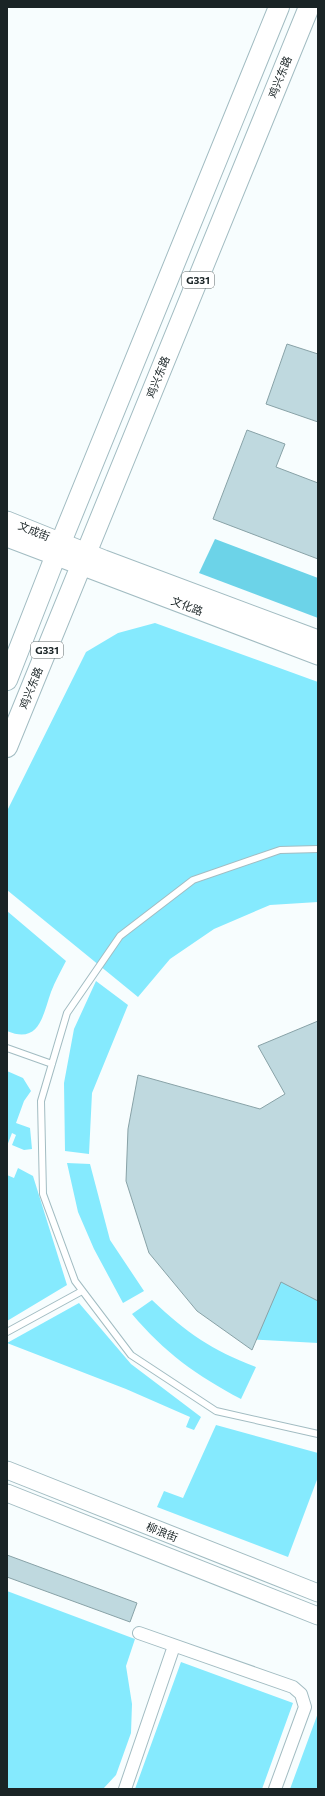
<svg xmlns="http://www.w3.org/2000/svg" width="325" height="1796" viewBox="0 0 325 1796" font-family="Commissioner,'Noto Sans SC',sans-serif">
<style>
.green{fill:#85eafe}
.forest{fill:#6cd3e8}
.building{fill:#bfd9df;stroke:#88a2a7}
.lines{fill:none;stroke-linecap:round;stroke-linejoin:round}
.service-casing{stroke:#a2bcc2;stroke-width:8}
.minor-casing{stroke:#a2bcc2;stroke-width:14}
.secondary-casing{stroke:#a2bcc2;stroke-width:19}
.trunk-casing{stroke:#a2bcc2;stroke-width:22}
.service{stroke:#fff;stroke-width:6}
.minor{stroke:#fff;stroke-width:12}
.secondary{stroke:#fff;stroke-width:17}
.trunk{stroke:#fff;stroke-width:20}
.labels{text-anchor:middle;stroke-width:3.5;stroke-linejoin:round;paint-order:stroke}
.shield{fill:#fff;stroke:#5f6667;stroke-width:1}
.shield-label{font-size:10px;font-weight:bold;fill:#1a2426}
.street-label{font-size:11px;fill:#1a2426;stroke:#fff}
</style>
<rect width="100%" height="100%" fill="#f7fdfe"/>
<path class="green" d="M155,623L318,682V902L270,905L214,929L170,959L138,997L7,890V811L86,652L118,633Z
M7,911L66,961C61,971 55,981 51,992C43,1014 40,1045 7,1031Z
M96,981L128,1005L92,1093L89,1154L65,1151L64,1083L74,1029Z
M7,1071L23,1078L31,1091L24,1101L16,1123L30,1128L32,1149L24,1150L12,1145L16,1135L12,1133L7,1146Z
M67,1163L90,1164L110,1240L144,1291L123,1303L94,1249L78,1212Z
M18,1168L33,1176L67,1285L7,1321V1175L14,1178Z
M282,1271L318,1278V1343L247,1339Z
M152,1300C187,1333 211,1350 256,1367L241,1399C197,1376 164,1352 132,1314Z
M79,1303L131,1364L201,1417L194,1430L186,1427L190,1417L126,1389L7,1343Z
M216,1425L318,1453V1477L288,1557L157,1507L164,1491L183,1498Z
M7,1591L135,1639L126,1666L132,1704L131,1733L116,1775L103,1789H7Z
M181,1662L293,1703L262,1789H135Z
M318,1713V1789H290Z"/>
<path class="forest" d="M215,539L318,578V618L199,573Z"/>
<path class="building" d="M287,344L318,354V422L266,404Z
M247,430L285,444L276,467L318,483V559L213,519Z
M318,1021V1301L281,1282L252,1350L197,1311L149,1253L126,1181L128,1129L138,1075L260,1109L285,1094L258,1046Z
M7,1555L137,1603L130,1622L7,1577Z"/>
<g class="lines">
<g class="service-casing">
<path id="service" d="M318,849L280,850L193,880L120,936L67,1013L41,1101L43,1194L75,1281L131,1355L216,1411L318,1434
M7,1048L52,1064
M7,1332L82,1291"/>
</g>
<g class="minor-casing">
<path id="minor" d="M139,1633L293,1687L301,1694L305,1707L275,1789
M125,1789L174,1646"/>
</g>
<g class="secondary-casing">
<path id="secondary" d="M7,520L104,559L318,639
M7,538L318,656
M7,1470L318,1593
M7,1493L318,1616"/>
</g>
<g class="trunk-casing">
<path id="trunk" d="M7,680L61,542L279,7
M7,747L309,7"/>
</g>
<use href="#service" class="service"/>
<use href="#minor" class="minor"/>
<use href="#secondary" class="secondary"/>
<use href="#trunk" class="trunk"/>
</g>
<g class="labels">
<g class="shield">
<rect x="182" y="272" width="32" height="16" rx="3"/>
<rect x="31" y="642" width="32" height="16" rx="3"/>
</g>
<g class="shield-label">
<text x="198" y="284">G331</text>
<text x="47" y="654">G331</text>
</g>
<g class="street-label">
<text transform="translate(280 77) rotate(-68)" y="4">鸡兴东路</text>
<text transform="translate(158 377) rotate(-68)" y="4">鸡兴东路</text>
<text transform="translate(34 531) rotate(22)" y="4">文成街</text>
<text transform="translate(187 606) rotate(21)" y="4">文化路</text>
<text transform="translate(31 688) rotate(-68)" y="4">鸡兴东路</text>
<text transform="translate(162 1532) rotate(22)" y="4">柳浪街</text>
</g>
</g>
<rect width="325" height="1796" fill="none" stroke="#1a2426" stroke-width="16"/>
</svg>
